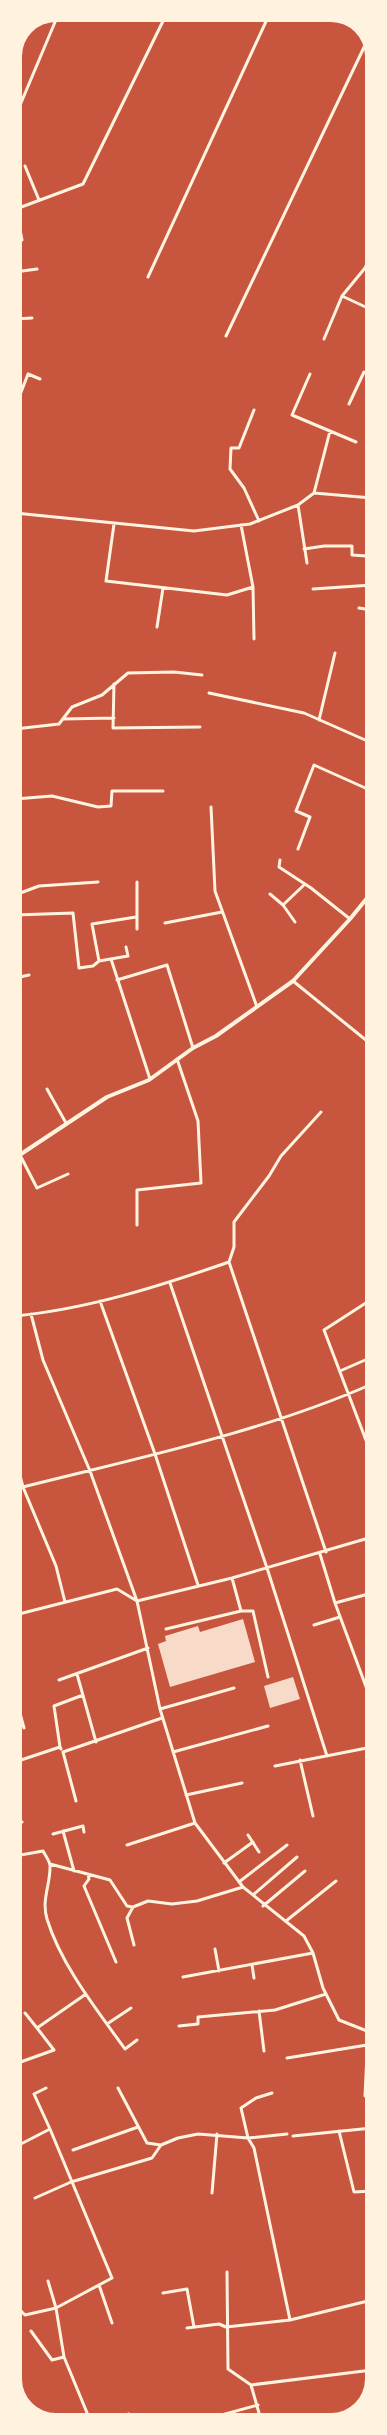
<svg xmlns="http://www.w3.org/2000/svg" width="387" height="2435" viewBox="0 0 387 2435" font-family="'Times New Roman',serif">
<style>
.building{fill:#f7dbc8}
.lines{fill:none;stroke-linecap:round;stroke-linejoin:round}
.service{stroke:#fff3e0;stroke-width:3}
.minor{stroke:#fff3e0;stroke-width:4}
</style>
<rect width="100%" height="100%" fill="#c8553d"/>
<path class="building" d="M243,1619L255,1662L170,1687L158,1644L166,1641L165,1636L198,1626L200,1632Z
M293,1677L300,1699L270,1708L264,1686Z"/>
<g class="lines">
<path class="service" d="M15,95L20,103
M15,111L18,110L58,15
M25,166L39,200
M22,240L16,209L83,184L166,15
M15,272L37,269
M148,277L269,15
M342,296L372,310
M15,319L32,318
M226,336L367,41
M324,339L342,296L365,268L372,254
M310,374L292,415L356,442
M349,404L364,372L372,376
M15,408L28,374L40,379
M254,410L239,448H231L230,469L244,488L259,521
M314,493L330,431
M298,505L307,563
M15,513L194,531L250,524L298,505L314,493L372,498
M114,524L106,581L227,595L253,587
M241,525L253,587L254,639
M304,549L324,546H352V555L367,556
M313,589L372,585
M359,608L372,610
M157,627L163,588
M114,684L113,728L200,727
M209,693L304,713L372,743
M63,719L114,718
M319,720L335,653
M15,729L59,724L72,707L102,695L128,673L174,672L202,675
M15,799L52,796L98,807L111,806L112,791H163
M211,807L215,891L257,1007
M298,849L310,817L296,811L314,765L372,791
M280,860L279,867L311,888L350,919
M137,882V929
M270,894L283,905L295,922
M15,895L39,886L98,882
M283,905L305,884
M15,915L73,913L79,968L93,966L99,961L128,956L126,947
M165,923L222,912
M111,959L150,1079
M99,961L92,924L136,917
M15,978L29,975
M117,980L167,965L193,1048
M293,981L372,1045
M15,1055L20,1054
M47,1089L66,1123
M20,1155L37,1188L68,1174
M137,1225V1190L201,1183L198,1121L177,1059
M229,1262L326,1552
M229,1262L234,1247V1222L269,1176L281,1156L321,1112
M170,1283L267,1568L327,1756
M372,1299L324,1330L372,1456
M100,1301L155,1454L198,1585
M31,1314L43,1360L90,1471L137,1601L160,1709L195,1823L243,1887L304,1936L313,1953L323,1988L339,2020L372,2033
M15,1316C88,1309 160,1286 229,1262
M340,1371L372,1357
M15,1456L23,1487L56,1566L65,1602
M15,1489C133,1459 261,1433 372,1384
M320,1554L335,1603L372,1593
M232,1578L241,1611
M137,1601L232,1578L372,1537
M335,1603L368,1692
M15,1615L117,1589L137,1601
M314,1625L340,1617
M166,1629L241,1611H253L268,1677
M15,1653L17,1663
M77,1674L96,1742
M59,1680L148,1648
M15,1695L24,1728
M160,1709L234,1688
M60,1747L54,1706L83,1695
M173,1752L268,1726
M300,1760L313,1816
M15,1762L60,1747L61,1749
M275,1766L372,1747
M186,1795L242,1783
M76,1801L63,1752L162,1718
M15,1823L22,1822
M63,1831L74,1871
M53,1834L83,1826L84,1832
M248,1835L259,1852
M127,1845L195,1823
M15,1856L43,1851C45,1855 49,1860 50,1865C51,1883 41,1900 47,1919C61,1965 97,2010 125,2049L137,2040
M224,1863L253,1842
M50,1864L110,1880L127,1906L133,1907L148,1901L172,1904L197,1901L243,1887
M88,1874L89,1879L84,1886L116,1962
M239,1882L287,1845
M253,1895L297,1857
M263,1906L305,1871
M133,1907L127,1918L134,1945
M286,1921L336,1881
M215,1949L219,1971
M252,1965L254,1978
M183,1977L313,1953
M259,2011L264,2051
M25,2013L37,2028
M107,2024L131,2008
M179,2026L198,2024V2017L275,2010L326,1994
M287,2058L367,2045
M15,2064L54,2050L37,2028L86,1994
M46,2088L34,2094L50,2129
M118,2088L147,2143L161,2145
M272,2093L256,2098L241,2108L248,2138L254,2148L290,2320
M365,2096L368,2033
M339,2131L354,2192L372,2191
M293,2136L372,2128
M15,2147L50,2129L112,2278L56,2308L25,2315L15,2305
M73,2150L138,2127
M212,2193L217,2134
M35,2198L71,2182L152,2158L161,2145L178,2138L198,2134L248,2138L287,2134
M227,2272L228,2369L251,2385L261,2420
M48,2281L56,2308L64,2357L90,2420
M99,2285L112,2323
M163,2293L187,2289L194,2327
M187,2328L219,2324L226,2327L290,2320L372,2300
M31,2331L52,2360L64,2357
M251,2385L372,2370
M207,2419L258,2405
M121,2420L120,2417L129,2414"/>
<path class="minor" d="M15,1158L107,1097L149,1080L193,1048L216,1036L293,981L350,919L372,892"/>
</g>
<path d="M0 0H387V2435H0ZM56 22H331A34 34 0 0 1 365 56V2379A34 34 0 0 1 331 2413H56A34 34 0 0 1 22 2379V56A34 34 0 0 1 56 22Z" fill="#fff3e0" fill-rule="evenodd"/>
</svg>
